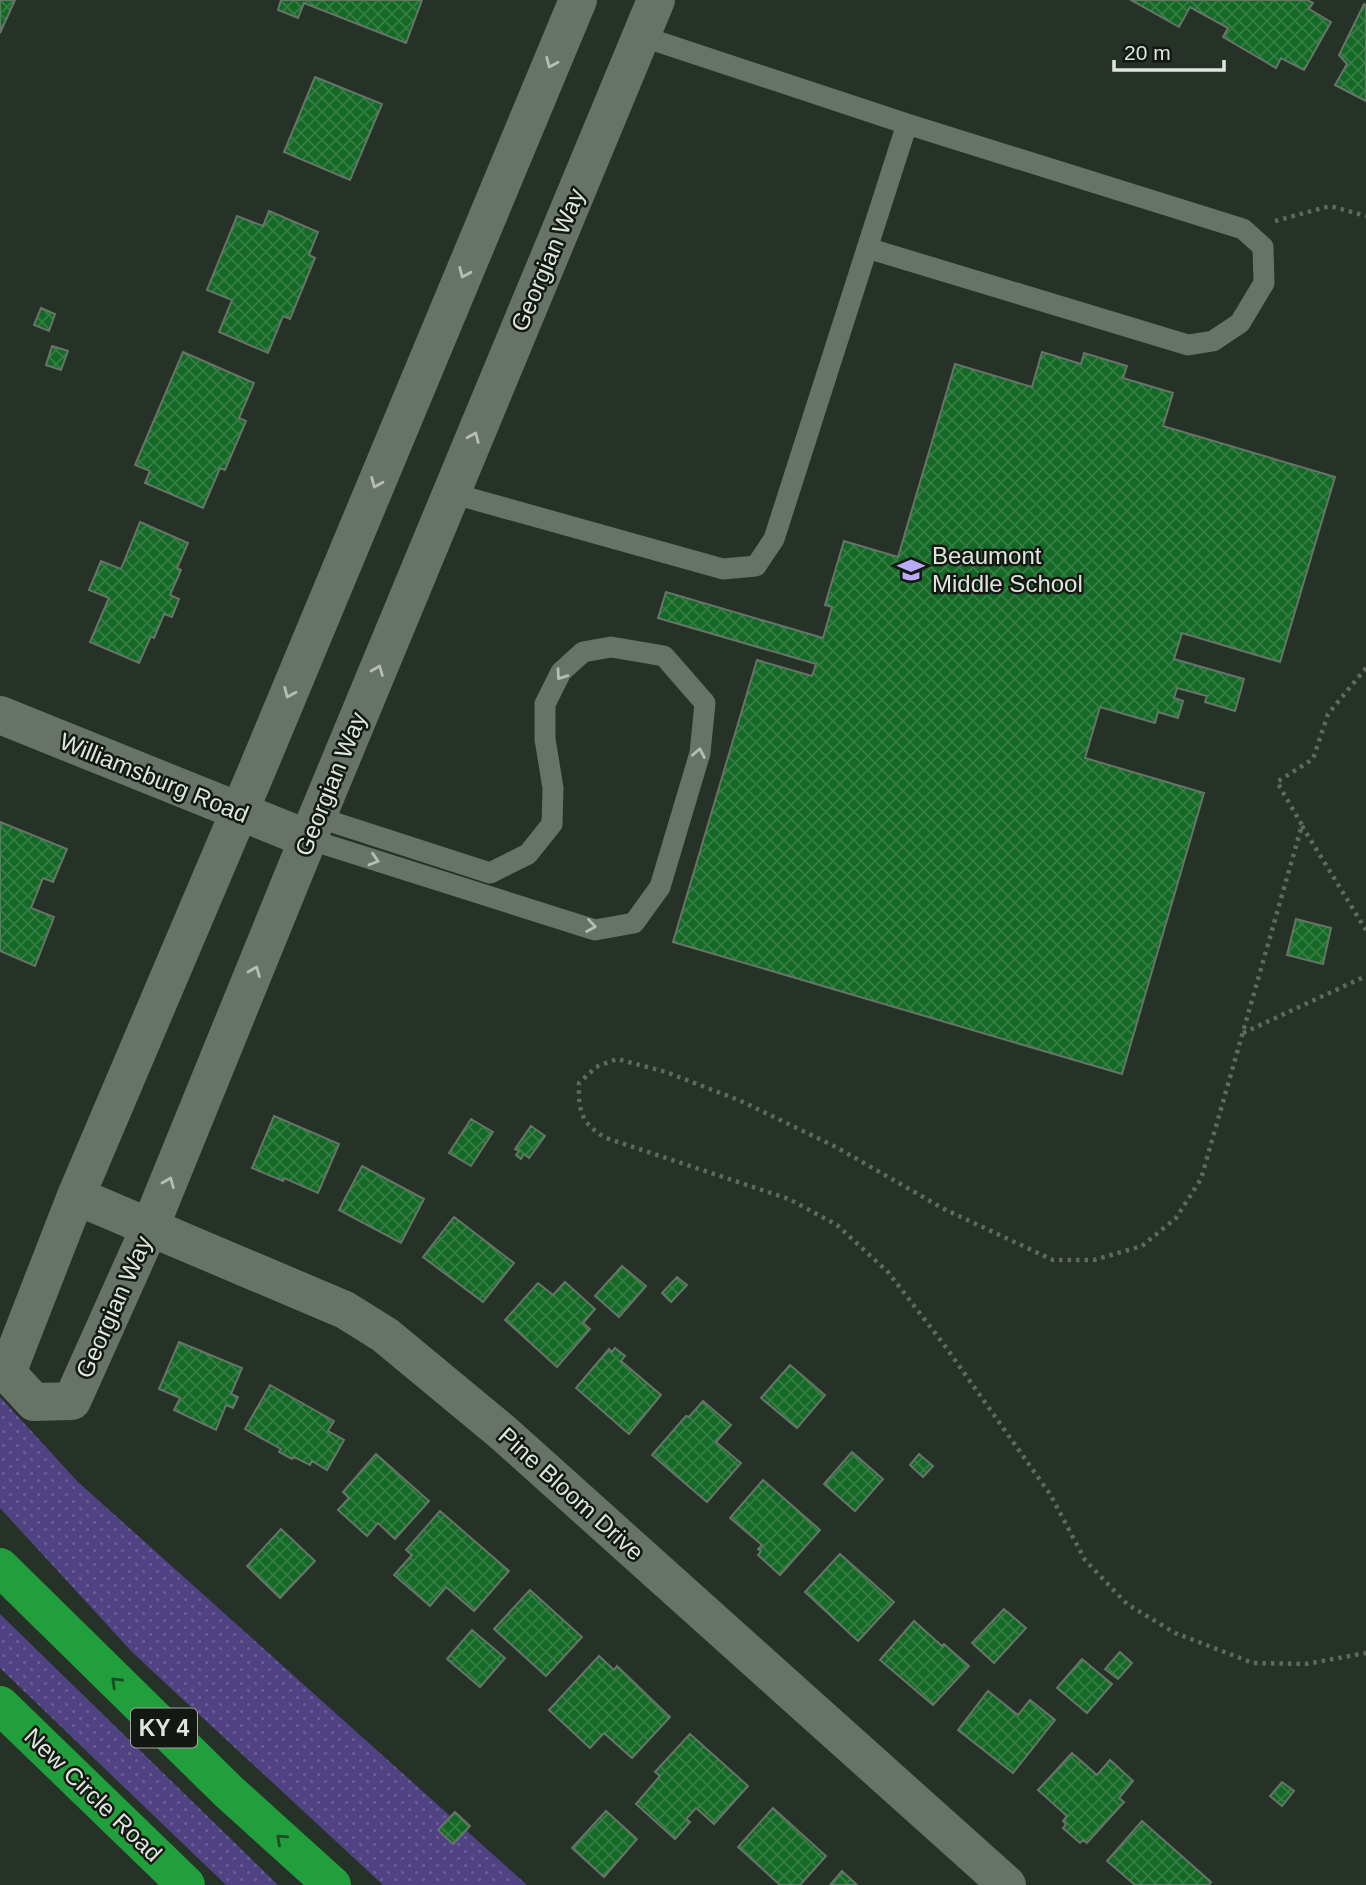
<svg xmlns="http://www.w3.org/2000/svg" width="1366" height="1885" viewBox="0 0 1366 1885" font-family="Helvetica,sans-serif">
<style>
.green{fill:url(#green-dots)}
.building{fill:url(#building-cross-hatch);stroke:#677468;stroke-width:2}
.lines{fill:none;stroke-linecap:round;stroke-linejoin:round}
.path{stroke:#5f6960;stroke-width:4.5;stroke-dasharray:3.5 5;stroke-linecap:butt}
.lane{stroke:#667366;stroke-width:21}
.street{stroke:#667366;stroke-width:38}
.highway{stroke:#229f3d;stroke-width:38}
.oneway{stroke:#b5beb5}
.oneway2{stroke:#194e24}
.labels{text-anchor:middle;stroke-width:5;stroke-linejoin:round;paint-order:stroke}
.shield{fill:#131813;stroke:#a2a8a2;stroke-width:2}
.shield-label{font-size:23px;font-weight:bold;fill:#dfe6df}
.street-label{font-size:24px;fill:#dfe6df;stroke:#131813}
.poi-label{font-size:24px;fill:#dfe6df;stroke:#131813;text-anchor:start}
</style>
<defs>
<pattern id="green-dots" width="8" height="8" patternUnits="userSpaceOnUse" patternTransform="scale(1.75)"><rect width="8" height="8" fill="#514383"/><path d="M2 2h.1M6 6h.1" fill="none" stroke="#6a5e94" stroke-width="1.8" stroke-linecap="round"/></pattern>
<pattern id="building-cross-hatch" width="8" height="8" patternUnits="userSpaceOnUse" patternTransform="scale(1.75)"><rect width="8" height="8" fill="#156926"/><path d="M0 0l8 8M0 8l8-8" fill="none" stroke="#377e45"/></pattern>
</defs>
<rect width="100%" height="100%" fill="#263127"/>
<path class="green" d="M0,1397L78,1482L527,1885H383L133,1653L0,1508Z
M0,1614L278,1885H226L0,1668Z"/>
<path class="building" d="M0,0H15L0,33Z
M281,0H422L406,43L304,3L298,18L278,10Z
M1131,0H1307L1313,3L1309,9L1331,22L1304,70L1281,58L1276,68L1223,37L1228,28L1190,7L1179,27Z
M1364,4L1366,5V101L1335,85L1347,64L1339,55Z
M315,77L382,104L350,180L284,152Z
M269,211L318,232L309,255L315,258L290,319L283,316L268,353L219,332L232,300L207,290L237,216L263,226Z
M41,308L55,314L49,331L34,325Z
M52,346L68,351L61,370L46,365Z
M183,352L254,383L239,418L246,421L225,470L220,468L203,508L145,483L150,471L135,465Z
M1042,352L1081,364L1084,353L1127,366L1123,378L1173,393L1163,426L1335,477L1280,662L1182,633L1174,659L1244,679L1235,711L1205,702L1207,696L1177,688L1174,698L1183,701L1178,718L1158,712L1155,723L1100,707L1085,758L1204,793L1122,1074L673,942L757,660L812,676L816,664L658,618L666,592L823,638L832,607L825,605L844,541L898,557L955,364L1032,387Z
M140,522L188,543L177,568L181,570L170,595L179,599L172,617L164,614L154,638L151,636L139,663L90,642L109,598L89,590L101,561L121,569Z
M0,822L67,849L53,882L43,878L31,908L54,917L35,966L0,951Z
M1296,919L1331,928L1323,964L1287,955Z
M274,1116L339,1144L318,1193L284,1178L283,1181L252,1168Z
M471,1119L493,1132L471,1166L449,1153Z
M531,1126L545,1136L529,1158L524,1154L521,1159L516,1155L519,1151L515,1149Z
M362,1166L424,1199L401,1243L339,1210Z
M454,1217L514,1263L483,1302L423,1257Z
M622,1266L646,1286L619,1317L595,1296Z
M677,1277L687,1285L671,1302L662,1293Z
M565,1282L595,1309L583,1323L590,1329L557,1367L505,1320L538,1283L553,1295Z
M179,1342L242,1368L231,1394L238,1397L233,1408L226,1405L216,1430L174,1410L180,1398L159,1389Z
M615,1348L625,1356L621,1361L661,1395L629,1434L576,1388L609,1349L612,1352Z
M790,1365L825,1395L797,1428L761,1398Z
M270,1385L334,1421L328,1431L344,1440L327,1470L312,1461L310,1465L294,1457L292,1459L279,1452L281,1449L245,1429Z
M703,1401L731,1425L716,1442L741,1463L707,1502L652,1455L686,1416L689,1417Z
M852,1452L883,1479L855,1511L824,1484Z
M376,1454L429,1501L395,1539L378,1523L367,1536L338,1510L349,1498L343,1492Z
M919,1454L933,1466L923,1477L910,1465Z
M763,1480L820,1530L780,1575L758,1555L761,1551L758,1549L762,1545L730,1518Z
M440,1511L509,1571L474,1611L446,1587L430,1606L394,1575L412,1555L406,1550Z
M281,1529L315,1561L280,1598L247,1566Z
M840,1554L894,1602L858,1641L805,1592Z
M530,1590L582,1637L546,1676L494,1629Z
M1004,1609L1026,1628L994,1663L972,1643Z
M914,1621L942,1646L944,1644L969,1666L933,1705L880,1660Z
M472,1630L505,1658L480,1687L447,1659Z
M1120,1652L1132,1663L1118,1679L1105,1669Z
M599,1656L614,1670L617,1666L670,1717L632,1758L604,1733L590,1748L549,1710Z
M1082,1659L1112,1684L1087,1713L1057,1688Z
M988,1691L1018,1715L1030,1700L1055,1720L1013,1773L958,1730Z
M690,1734L748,1786L714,1824L696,1808L686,1819L690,1822L675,1839L636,1804L660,1776L655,1772Z
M1072,1753L1097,1775L1110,1760L1133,1781L1119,1798L1124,1802L1087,1843L1083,1840L1080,1843L1063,1828L1066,1824L1063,1821L1067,1816L1038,1790Z
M1282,1782L1294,1791L1282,1806L1270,1796Z
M773,1808L826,1856L800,1885H780L738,1847Z
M606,1811L637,1839L604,1877L572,1848Z
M455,1812L470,1826L453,1844L438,1830Z
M1142,1821L1211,1882L1209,1885H1135L1107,1861Z
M842,1871L857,1885H830Z"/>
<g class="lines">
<path class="path" d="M1275,221L1330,206L1366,216
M1366,668L1328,714L1313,759L1277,782L1302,825L1201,1179L1176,1218L1142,1246L1094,1260H1053L944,1209L836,1147L741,1101L666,1072L617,1059L596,1067L579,1083C578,1112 582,1124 606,1138L789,1199L837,1225L888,1272L945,1346L1050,1494L1085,1560L1127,1604L1175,1633L1253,1663L1306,1664L1366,1653
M1302,826L1366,930
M1243,1033L1366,976"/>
<path class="lane" d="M867,248L1188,345L1213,341L1240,323L1264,283L1263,247L1243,229L907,124
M451,493L723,569L756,566L774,539L907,124L641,36
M308,839L595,930L634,923L660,887L700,753L705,703L664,656L611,647L583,652L561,672L545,704V739L553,788L552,824L528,854L490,873L317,817"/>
<path class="street" d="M578,0L257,770L76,1196L7,1373L34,1402L72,1401L150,1227L317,817L656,0
M0,715L308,839
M76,1196L345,1310L385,1335L501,1431L1007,1885"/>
<path class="highway" d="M0,1567L229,1792L332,1885
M0,1705L186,1885"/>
</g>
<defs><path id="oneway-chevron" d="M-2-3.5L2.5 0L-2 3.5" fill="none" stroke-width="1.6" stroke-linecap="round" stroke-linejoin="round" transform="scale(1.75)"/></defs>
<g class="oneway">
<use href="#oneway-chevron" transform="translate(551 63) rotate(113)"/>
<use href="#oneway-chevron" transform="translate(464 273) rotate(113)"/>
<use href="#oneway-chevron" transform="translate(474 437) rotate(-67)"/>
<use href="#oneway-chevron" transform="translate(376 483) rotate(113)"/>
<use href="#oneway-chevron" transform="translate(378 670) rotate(-68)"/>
<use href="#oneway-chevron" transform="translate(561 675) rotate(125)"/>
<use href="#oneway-chevron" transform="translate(289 693) rotate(113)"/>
<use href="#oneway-chevron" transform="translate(699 753) rotate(-79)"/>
<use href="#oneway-chevron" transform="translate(374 860) rotate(17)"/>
<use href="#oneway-chevron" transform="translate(591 926) rotate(9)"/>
<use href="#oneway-chevron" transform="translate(255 971) rotate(-68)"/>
<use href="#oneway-chevron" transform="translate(169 1182) rotate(-68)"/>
</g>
<g class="oneway2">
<use href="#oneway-chevron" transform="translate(116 1682) rotate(-136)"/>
<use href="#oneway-chevron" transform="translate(281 1839) rotate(-138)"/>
</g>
<defs>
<g id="school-bare" transform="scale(2.1)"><path d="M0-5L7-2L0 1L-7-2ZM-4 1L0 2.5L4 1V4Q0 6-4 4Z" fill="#b8abf7" stroke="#131813" stroke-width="2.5" paint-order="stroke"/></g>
</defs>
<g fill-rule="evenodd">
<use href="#school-bare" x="911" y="570"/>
</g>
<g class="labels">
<rect class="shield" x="131" y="1708.5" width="66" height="39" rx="5"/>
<g class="shield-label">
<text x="164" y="1736">KY 4</text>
</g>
<g class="street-label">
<text transform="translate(548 260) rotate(-67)" y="8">Georgian Way</text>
<text transform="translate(154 778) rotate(22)" y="8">Williamsburg Road</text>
<text transform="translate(331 784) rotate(-68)" y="8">Georgian Way</text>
<text transform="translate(114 1307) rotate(-66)" y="8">Georgian Way</text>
<text transform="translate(571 1494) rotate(42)" y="8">Pine Bloom Drive</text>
<text transform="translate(93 1795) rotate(44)" y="8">New Circle Road</text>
</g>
<g class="poi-label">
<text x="932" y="564">Beaumont<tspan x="932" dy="28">Middle School</tspan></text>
</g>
</g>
<path d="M1114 60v10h110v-10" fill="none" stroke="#dfe6df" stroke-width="3.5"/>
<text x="1124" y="60" font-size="21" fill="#dfe6df" stroke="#131813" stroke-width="5" paint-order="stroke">20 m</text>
</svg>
